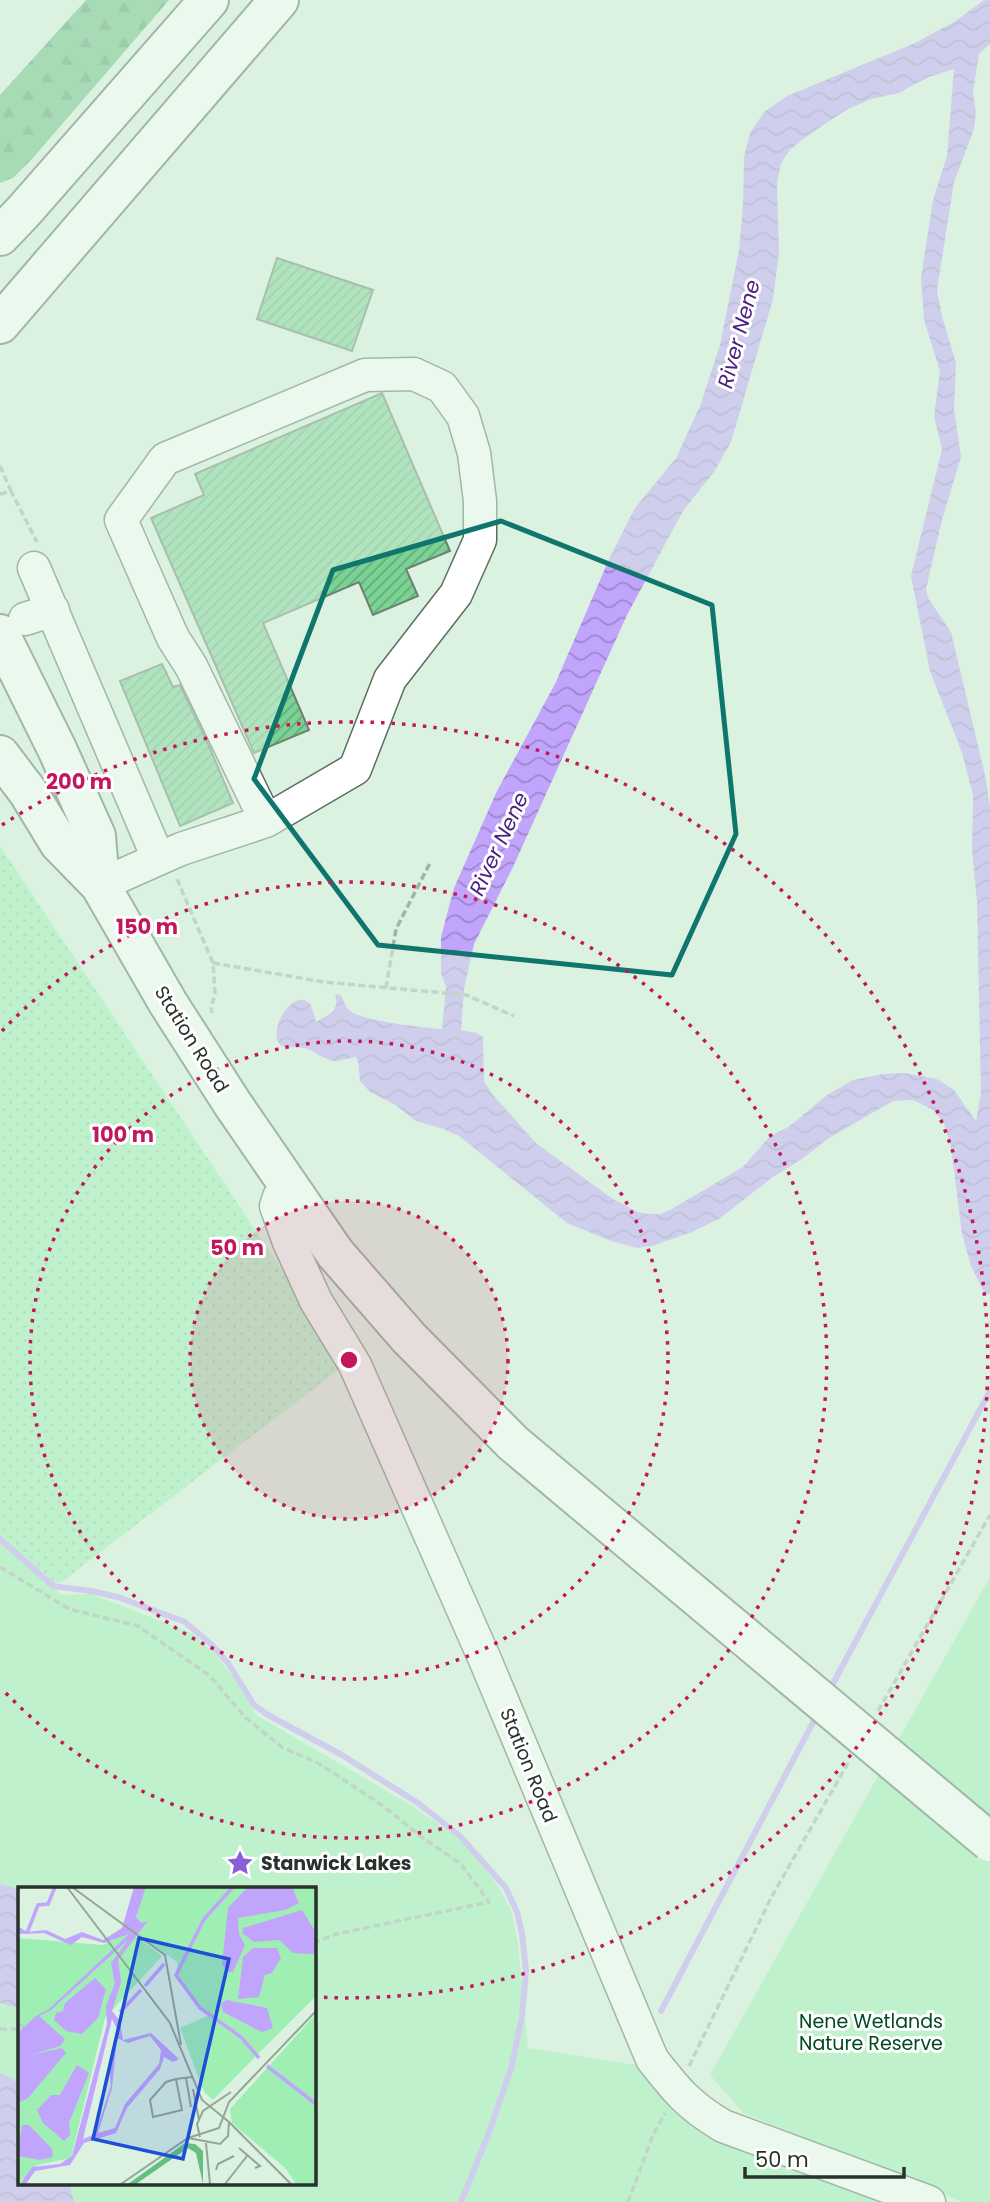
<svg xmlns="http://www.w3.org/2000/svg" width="990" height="2202" viewBox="0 0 990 2202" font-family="Poppins,sans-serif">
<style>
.grass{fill:url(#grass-dots)}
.forest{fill:url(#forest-firs)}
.park{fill:#9fefb5;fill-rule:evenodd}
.water{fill:url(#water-waves);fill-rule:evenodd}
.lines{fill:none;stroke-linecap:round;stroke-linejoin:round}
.stream{stroke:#c1a5fc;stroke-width:6}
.building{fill:url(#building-hatch);stroke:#6d8171;stroke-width:2}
.minor-casing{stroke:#5b6f60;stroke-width:35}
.highway-casing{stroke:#5b6f60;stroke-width:42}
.path{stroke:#a2b4a6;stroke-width:3.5;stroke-dasharray:7 3.5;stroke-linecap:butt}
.minor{stroke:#fff;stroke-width:32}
.highway{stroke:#fff;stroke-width:38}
.highway-bridge-casing{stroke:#5b6f60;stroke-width:42;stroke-linecap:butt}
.highway-bridge{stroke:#fff;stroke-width:38}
.marked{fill:none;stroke:#0f766e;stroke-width:5;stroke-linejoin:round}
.ring{fill:none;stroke:#c2185b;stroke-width:3.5;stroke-dasharray:3.5 7}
.labels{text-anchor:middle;stroke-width:6;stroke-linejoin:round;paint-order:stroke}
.street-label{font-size:19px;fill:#28312a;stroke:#fff}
.poi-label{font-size:19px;font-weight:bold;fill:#28312a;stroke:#fff;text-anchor:start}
.park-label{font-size:19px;fill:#014922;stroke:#fff}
.water-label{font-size:21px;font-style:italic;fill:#4c2184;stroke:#fff}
.inset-river{fill:none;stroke:#c1a5fc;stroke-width:3.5}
.inset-road{fill:none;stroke:#93a597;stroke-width:2}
.view{fill:#1d4ed8;fill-opacity:0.15;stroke:#1d4ed8;stroke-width:3.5}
.inset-edge{fill:none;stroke:#28312a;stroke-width:3.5}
.centre{fill:#c2185b;stroke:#fff;stroke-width:3.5}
.ring-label{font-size:21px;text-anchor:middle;font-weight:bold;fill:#c2185b;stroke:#fff;stroke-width:6;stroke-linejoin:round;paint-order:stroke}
</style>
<defs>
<pattern id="grass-dots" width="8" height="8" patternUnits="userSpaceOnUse" patternTransform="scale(1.75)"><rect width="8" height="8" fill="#9fefb5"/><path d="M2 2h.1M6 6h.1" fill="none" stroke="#89cd9c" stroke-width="1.8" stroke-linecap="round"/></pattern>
<pattern id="forest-firs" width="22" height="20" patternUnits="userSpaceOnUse" patternTransform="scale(1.75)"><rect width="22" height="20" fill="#66bf81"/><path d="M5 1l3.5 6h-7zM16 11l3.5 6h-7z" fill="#549c6a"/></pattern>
<pattern id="water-waves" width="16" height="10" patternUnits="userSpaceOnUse" patternTransform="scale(1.75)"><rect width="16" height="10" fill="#c1a5fc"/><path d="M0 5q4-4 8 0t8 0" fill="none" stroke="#9d87cc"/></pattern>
<pattern id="building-hatch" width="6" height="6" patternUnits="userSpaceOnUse" patternTransform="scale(1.75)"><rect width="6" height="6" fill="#7ad394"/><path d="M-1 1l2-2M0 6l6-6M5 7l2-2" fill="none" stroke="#64ac79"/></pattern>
</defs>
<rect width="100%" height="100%" fill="#dbf2e0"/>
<path class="grass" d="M0,846L345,1365L64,1580L44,1587L0,1556Z"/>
<path class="forest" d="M86,0H169L32,159L13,178L0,183V95Z"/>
<path class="park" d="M0,1539L62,1595L91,1594L192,1633L215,1654L234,1678L256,1715L414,1807L455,1836L473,1853L497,1885L511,1910L518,1943L528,2048L643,2066L665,2101L706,2136L891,2202H0ZM19,1889H313V2183H19Z
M990,1577V2202H962L743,2113L710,2075Z"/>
<path class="water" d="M984,0H990V44L979,54L973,92L976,112L974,129L954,182L937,290L942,316L956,363L954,409L961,457L942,520L926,589L928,598L951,632L985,775L990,806V1295L984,1292L971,1266L962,1234L951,1147L944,1124L933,1110L913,1100L893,1101L829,1138L802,1159L773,1177L719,1219L692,1232L652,1246L637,1248L611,1241L567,1223L459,1136L444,1129L416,1121L394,1104L370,1092L360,1081L358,1061L356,1057C349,1058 341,1061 334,1061C324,1060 314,1050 304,1048C297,1046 288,1049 282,1046C265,1035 291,989 308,1002C313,1006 314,1016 316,1022C330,1013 340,1012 335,994L341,995C344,1002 346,1009 353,1013C372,1022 419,1027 442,1029L446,987L441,973V937L454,888L497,791L556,682L610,557L635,508L676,458L700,406L720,345L739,250L743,205L744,157L750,133L764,112L787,96L915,43L954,22ZM954,69L947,156L933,200L921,278L924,320L940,371L934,416L942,449L911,576L930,671L962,753L973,795L972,851L977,902L981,1093L976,1121L954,1090L937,1079L905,1073L883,1074L853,1080L827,1095L787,1128L770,1136L743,1167L670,1210L660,1214H647L638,1212L613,1199L555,1157L536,1143L492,1094L484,1081L483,1037L477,1033L461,1030L464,989L474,944L513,867L627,615L683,511L714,472L731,442L773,299L779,253L777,183L781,163L790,150L804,138L846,110L871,99L899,93L926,78Z
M0,1884L19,1889V2008L0,2003Z
M0,2073L19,2082V2183H69L74,2202H0Z"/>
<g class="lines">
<path class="stream" d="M0,1539L53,1586L91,1591L118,1597L185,1622L211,1644L228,1663L254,1705L268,1715L342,1755L418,1803L460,1836L506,1888L517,1912L522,1934L526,1970L522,2017L511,2069L487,2138L461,2202
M829,1691L990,1391
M661,2011L818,1713"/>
</g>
<path class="building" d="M277,258L373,290L352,351L257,319Z
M382,393L450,551L406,569L418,596L373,615L359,582L263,623L309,730L254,753L151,518L204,495L195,474Z
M162,664L173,687L180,685L209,746L233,803L180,826L120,681Z"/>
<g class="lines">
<g class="minor-casing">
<path id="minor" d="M34,568L158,858
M25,619L53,610
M100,885L181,849L266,821L355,769L390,679L456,594L480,540V501L474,453L463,416L442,387L414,374L365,375L165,459L121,520L173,638L191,666L266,821
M291,1190L279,1197L276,1206L289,1242L316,1301L355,1365L486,1662L652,2059C677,2091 688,2105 723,2126L929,2202"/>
</g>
<g class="highway-casing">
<path id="highway" d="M0,236L23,212L209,0
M0,324L279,0
M0,634L57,749L96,836L100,885
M0,755L28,792L59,843L100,885L168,1003L232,1103L335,1253L409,1338L513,1443"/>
</g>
<path class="path" d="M0,466L11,491
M0,494L11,491L37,542
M177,879L213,963L215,994L211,1008L212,1013
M213,963L324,982L466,995L514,1016
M386,988L396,929L430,863
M0,1567L69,1609L138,1626L210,1676L245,1717L283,1748L318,1763L382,1805L420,1836L461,1864L489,1902L336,1934L313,1943
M878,1711L990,1515
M0,2029H19
M689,2066L772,1896L848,1763
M628,2202L653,2135L665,2113"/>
<use href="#minor" class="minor"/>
<use href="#highway" class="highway"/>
<g class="highway-bridge-casing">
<path id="highway-bridge" d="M513,1443L990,1842"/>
</g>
<use href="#highway-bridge" class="highway-bridge"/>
</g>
<path d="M0 0H990V2202H0ZM501,521L712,605L736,834L672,975L378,945L254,779L333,570Z" fill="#dbf2e0" fill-opacity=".55" fill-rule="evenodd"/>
<path class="marked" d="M501,521L712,605L736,834L672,975L378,945L254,779L333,570Z"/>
<circle cx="349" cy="1360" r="159" fill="#c2185b" fill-opacity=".12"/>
<g class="ring">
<circle cx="349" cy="1360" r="159"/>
<circle cx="349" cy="1360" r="319"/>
<path d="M2 1031A478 478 0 1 1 2 1689"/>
<path d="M2 825A638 638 0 1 1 316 1997"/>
</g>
<defs>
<g id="sight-bare" transform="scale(2.1)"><path d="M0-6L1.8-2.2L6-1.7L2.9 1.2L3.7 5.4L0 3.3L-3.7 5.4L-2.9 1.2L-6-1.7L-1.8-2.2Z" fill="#8c5dd7" stroke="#fff" stroke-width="2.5" paint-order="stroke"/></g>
</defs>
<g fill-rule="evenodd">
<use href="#sight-bare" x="240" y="1863"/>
</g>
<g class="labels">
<g class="street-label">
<text transform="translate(192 1039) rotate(58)" y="7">Station Road</text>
<text transform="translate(529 1765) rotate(68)" y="7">Station Road</text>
</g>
<g class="poi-label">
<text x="261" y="1870">Stanwick Lakes</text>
</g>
<g class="park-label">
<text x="871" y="2028">Nene Wetlands<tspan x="871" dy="22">Nature Reserve</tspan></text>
</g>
<g class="water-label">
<text transform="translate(739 334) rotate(-75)" y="7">River Nene</text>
<text transform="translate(499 844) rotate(-65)" y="7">River Nene</text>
</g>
</g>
<g transform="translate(18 1887)">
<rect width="298" height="298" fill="#dbf2e0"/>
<path d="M194,127L239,168L195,213L186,205L162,141ZM297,128V297H278L267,281L214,236L212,222Z" fill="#9fefb5"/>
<path d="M167,256L177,257L185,264V297L178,266L170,261L118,297H110Z" fill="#66bf81"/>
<path d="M124,0H297V110L239,168L181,120L160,94L159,75L120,47L125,37L118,30ZM112,44L144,69L87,131L53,271L19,278L0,297V51L85,58Z" fill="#9fefb5"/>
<path d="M116,0H128L118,30L124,36L130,34L100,73L103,95L94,124L102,134L105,153L133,146L161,172L155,175L146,170L142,182L109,221L98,246L66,256L52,278L17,284L8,297H2L14,280L42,277L54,269L89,137L88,119L97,96L93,76L110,53L33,123L21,129L47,152L42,159L13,168L44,161L48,166L10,211L0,216V146L5,141L0,135L6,140L18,129L31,122L111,47L86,56L64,50L53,58L26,46L2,47L0,39L9,45L28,43L47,52L64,45L85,53L104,41ZM94,132L99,142L91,175L93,199L77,247L65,252ZM132,149L143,163L141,177L107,217L97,241L80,246L94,201L99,151L110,156ZM230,0H274L281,16L267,23L220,31L221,47L227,58L215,85H210L204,77L210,21ZM284,23L297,44V67L275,66L261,53L236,55L224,46L225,41ZM235,61H259L263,71L254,86L247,88L241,110L220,112L225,70ZM77,91L88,102L80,131L64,147L48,144L36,133L38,126L45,124L47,116ZM208,113L249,121L255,141L244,145L205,125L203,117ZM59,178L71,186L51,236L52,248L46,254L25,236L19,223L33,208H42ZM4,238H11L34,262L35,270L22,273L0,269Z" fill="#c1a5fc" fill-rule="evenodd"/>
<path class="inset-river" d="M215,0L186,32L158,88L182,121L223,150L241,171M9,46L20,18L30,17L37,0M127,99L146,77M102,125L123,103M249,179L298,217"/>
<path class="inset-road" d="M49,0L152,136L184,213L211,235L210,249L202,257L170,251M54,0L147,68L163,158M168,191L173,220M158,192L164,223L135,230L132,213L148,195L158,192L174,190M175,202L181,233M211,235L273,297M182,250L179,237L185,224L213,205M188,256L192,297M221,261L242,279L237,281M198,283L200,277L216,269M103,297L170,251L201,241L211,215L298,124M207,297L229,269"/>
<path class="view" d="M121,51L211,72L165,272L75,252Z"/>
<rect width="298" height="298" class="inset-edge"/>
</g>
<circle cx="349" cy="1360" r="10" class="centre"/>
<g class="ring-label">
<text x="79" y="789">200 m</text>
<text x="147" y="934">150 m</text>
<text x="123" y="1142">100 m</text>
<text x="237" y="1255">50 m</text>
</g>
<path d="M745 2167v10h159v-10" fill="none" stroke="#28312a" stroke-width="3.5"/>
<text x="755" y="2167" font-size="21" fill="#28312a" stroke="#ffffff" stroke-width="5" paint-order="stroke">50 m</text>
</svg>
